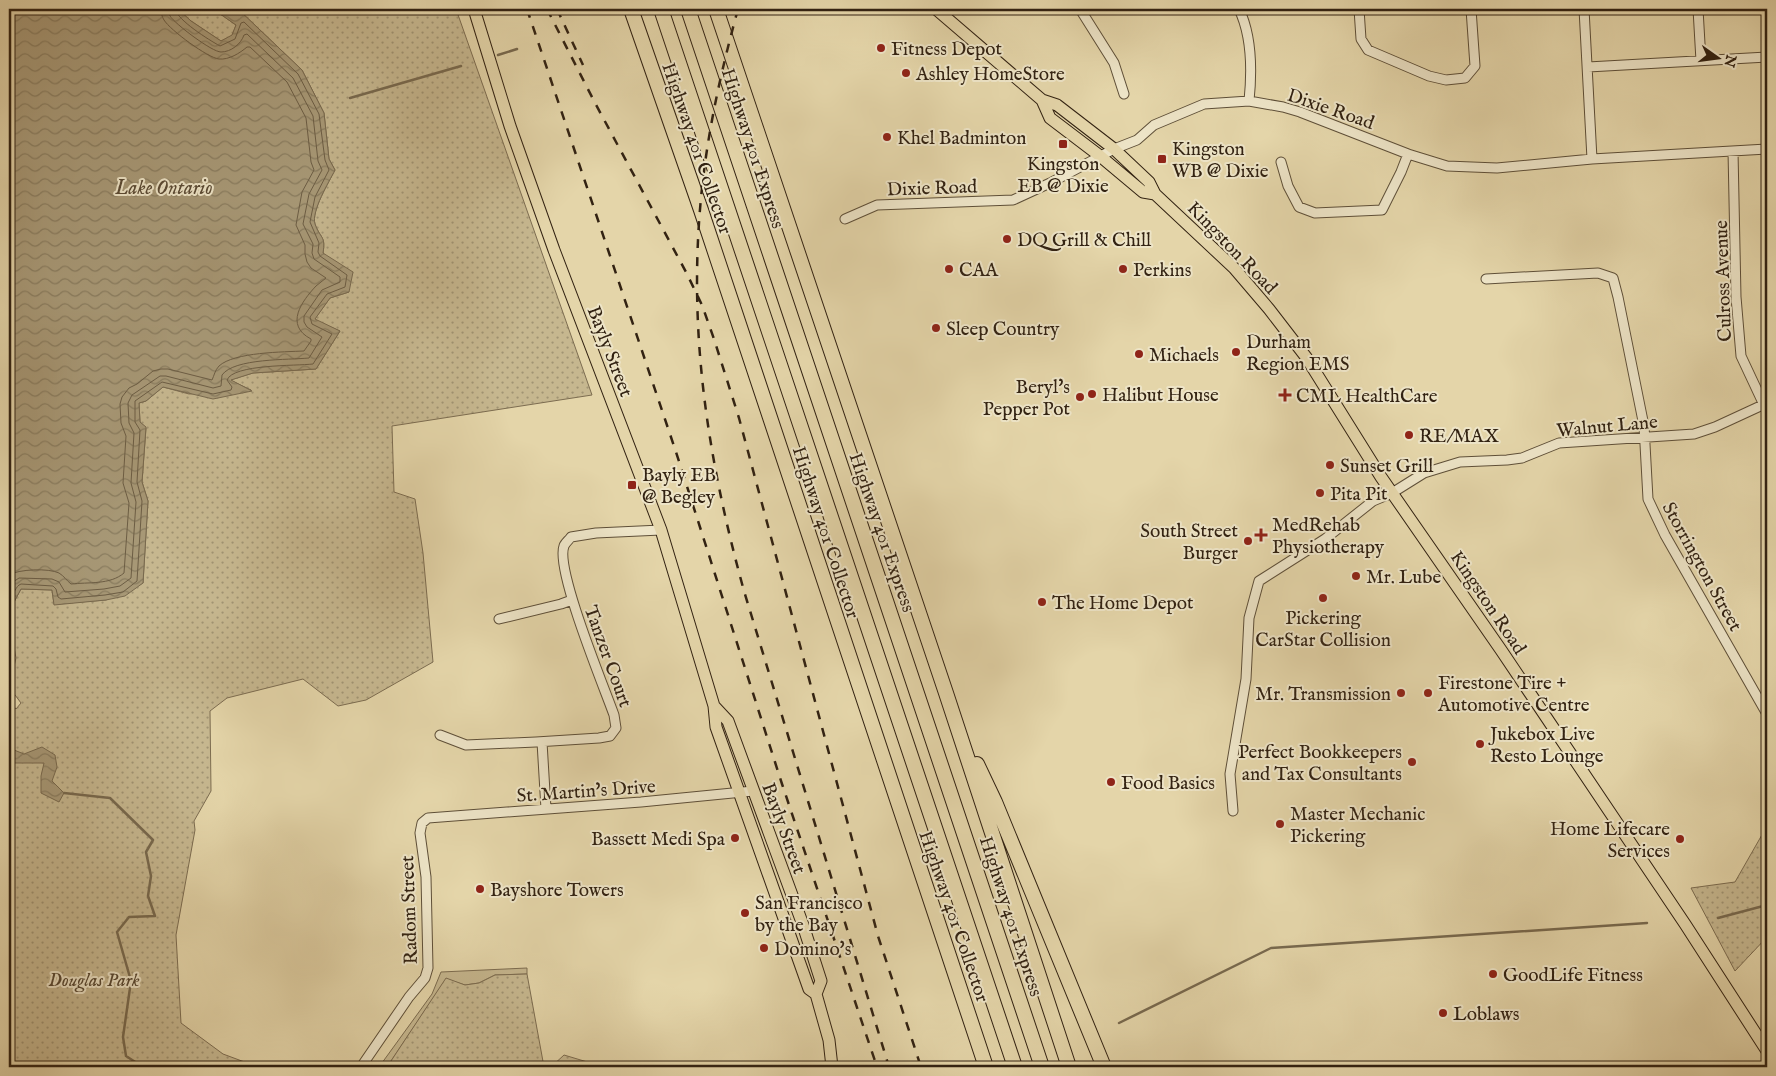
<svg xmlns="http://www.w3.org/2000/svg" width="1776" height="1076" viewBox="0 0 1776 1076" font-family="'IM FELL English',serif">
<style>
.grass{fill:#c6b78f;stroke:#7c6c50}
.park{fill:url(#park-dots);stroke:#7c6c50}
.water{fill:url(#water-waves);stroke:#78694e}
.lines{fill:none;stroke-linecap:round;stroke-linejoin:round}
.shore{stroke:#6c5d44;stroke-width:1}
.stream{stroke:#78694e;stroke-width:2.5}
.minor-casing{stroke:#5e4f38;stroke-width:11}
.major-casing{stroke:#322212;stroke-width:13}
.highway-casing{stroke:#322212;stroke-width:16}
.minor{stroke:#ede4c7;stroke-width:9}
.major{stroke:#e4d5a9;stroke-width:11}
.highway{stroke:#e4d5a9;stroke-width:14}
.rail{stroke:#322212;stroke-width:2.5;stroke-dasharray:9 9;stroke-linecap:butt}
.poi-dot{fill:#8f2418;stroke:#ede4c7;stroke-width:2}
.labels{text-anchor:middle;stroke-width:4;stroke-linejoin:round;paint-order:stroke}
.poi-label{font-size:19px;fill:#322212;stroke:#ede4c7;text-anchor:start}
.street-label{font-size:19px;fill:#322212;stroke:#ede4c7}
.park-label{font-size:19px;font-style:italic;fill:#574731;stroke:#ede4c7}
.water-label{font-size:20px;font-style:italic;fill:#5b4b35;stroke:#ede4c7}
</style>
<defs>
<pattern id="park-dots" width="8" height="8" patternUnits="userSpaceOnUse" patternTransform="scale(1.25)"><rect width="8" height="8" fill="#c6b78f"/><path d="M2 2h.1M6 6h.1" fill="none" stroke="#a19473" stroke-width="1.8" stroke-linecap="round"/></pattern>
<pattern id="water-waves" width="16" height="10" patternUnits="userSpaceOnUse" patternTransform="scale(1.25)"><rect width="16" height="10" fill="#a79876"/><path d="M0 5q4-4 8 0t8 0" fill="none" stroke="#897c5f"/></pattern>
</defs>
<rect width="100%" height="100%" fill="#e4d5a9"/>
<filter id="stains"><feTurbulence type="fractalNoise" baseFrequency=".004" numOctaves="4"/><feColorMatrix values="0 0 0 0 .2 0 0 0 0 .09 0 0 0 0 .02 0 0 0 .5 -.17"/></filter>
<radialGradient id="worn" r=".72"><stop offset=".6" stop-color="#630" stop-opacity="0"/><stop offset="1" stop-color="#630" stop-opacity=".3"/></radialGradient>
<path class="grass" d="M527,968V974L495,975L479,983L465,985L446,979L387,1067H379L432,994L441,972Z"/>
<path class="park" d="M178,9H213L236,25L232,36L221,41L191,21Z
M238,9H456L592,395L392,426L394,492L415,499L423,553L433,662L366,700L338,706L303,679L227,698L210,711L211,791L194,821L195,830L176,935L181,1023L223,1054L258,1067H9V701L16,709L21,703L9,687L16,658L12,636L9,634V601L14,602L21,589L52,590L54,604L106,600L143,583L148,501L142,482L146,428L140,422L139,403L146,401L163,387L189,394L251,390L230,380L253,373L316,369L340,331L314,320L330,298L349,292L323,253C326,236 320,238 315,224C311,211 329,182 335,170L329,159L324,113L302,70Z
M1767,826V937L1735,971L1691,888L1735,882Z
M527,974L544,1067H387L446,978L465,985L479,983L495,975Z
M564,1055L604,1067H551Z"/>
<path class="water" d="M15,9H178L191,21L221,41L232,35L236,25L213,9H238L302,70L324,113L329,159L335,170C329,182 311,211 315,224C320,239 326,235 323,253L353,272L349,292L330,298L315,319L340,331L316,369L253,373L231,380L252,391L213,399L163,387L146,401L139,403L140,422L146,427L142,482L148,501L143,583L125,596L106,600L54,605L52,590L21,589L14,602L9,601V13Z
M42,747L55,755L57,767L52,781L64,793L59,802L41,793V776L44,763H9V748L24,754Z"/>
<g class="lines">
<path class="shore" d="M9,575C18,569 49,568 59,573C64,576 67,581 71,584C88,582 110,585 124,573L129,503L123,483L126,436L121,423L120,404L122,397L129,388L137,384L153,371L161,369H168L212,380C214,376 215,370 219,366C234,352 284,352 304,351L311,341V339C284,325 302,301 316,286C319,283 323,281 326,278L311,268L307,262L305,254V245L296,225L302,192L314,170L311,162L306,118L287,82L250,47H247C240,53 229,60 219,59C208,58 170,30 164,20C162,17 161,13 161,9
M9,588L13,582L19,578L52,579L59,582L65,592L104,589L120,586L131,578L136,502L131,483L134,433L129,423L128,403L132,395L160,376H166L213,388L221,386L222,375C234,358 289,360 309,358L322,337L307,327L304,322V316L322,290L340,282V277L314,259L312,253L313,244L303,224L309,194L322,170L318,161L313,116L293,78L247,34L244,35C241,44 231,52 221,52C212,52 175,24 170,16C169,13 169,12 169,9
M9,597C15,595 15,586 21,584L53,586L56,589L58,597L61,599L105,595L123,592L137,581L142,501L137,482L140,430L135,422V401L162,382L213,394L231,390L232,387L227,380C233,364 296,366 313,364L332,334L312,324L310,317L327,294L345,287L347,275L320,256L318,252L319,243L310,222L315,197L329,170L325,160L319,114L298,74L244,22L241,23L235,39L220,46C209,40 177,20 175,9"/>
<path class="stream" d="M498,55L517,49
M350,98L461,66
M64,793L110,798L153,840L146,852L151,876L148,896L155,916L129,917L117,932L131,981L123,1037L126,1056L143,1067
M1718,918L1767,905
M1119,1023L1271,948L1647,923"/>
<g class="minor-casing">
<path id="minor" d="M1080,9L1114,63L1124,94
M1239,9C1252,36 1252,72 1249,101
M1359,9L1361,39L1368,50L1429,76L1446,80L1465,78L1475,66L1471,9
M1584,9L1592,159
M1698,9L1701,61
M1588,67L1767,57
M1733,151L1736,297L1741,356L1764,405
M1281,162L1288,186L1299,207L1315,213L1382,210L1401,172L1408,154
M845,219L877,205L1013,200L1050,183L1114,149L1137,140L1154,125L1204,104L1249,101L1283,107L1300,112L1408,154L1447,166L1497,168L1592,159L1767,149
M1486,279L1598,273L1613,278L1618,297L1644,426L1648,499L1665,535L1767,714
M499,619L561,604L572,600
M440,735L466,745L536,742L599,738L610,736L616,728L614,715C604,687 555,569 564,546C565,543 569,540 571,537L596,533L661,530
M542,742L546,809
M1233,811L1230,774L1246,679L1249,618L1259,581L1325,539L1373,501L1392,493L1424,473L1460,462L1507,460L1522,458L1559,443L1694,434L1715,427L1767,403
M361,1067L409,997L425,978L428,968L426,877L420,833L422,823L428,818L641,802L753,791"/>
</g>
<g class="major-casing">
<path id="major" d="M474,9L510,126L554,250L661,530L714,706L716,727L809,989L816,994
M936,9L1042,100L1057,105L1114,149L1149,182L1155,194L1234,268L1269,309L1306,357L1381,477L1501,650L1685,924L1767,1051
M1042,100L1050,118L1100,156L1143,192L1155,194
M714,706L728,721L803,925L821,981L816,994L829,1040L832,1067"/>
</g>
<g class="highway-casing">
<path id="highway" d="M631,9L701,210L986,1067
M661,9L1015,1067
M688,9L1042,1067
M716,9L946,693L1069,1067
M977,764L995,802L1104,1067"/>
</g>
<use href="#minor" class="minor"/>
<use href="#major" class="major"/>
<use href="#highway" class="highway"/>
<path class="rail" d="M527,9L676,452L782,784L877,1067
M547,9L594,101L686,272L702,305L714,339L739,418L878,936L921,1067
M557,9L583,65
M738,9C721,71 707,134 701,198C688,334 708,460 744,591L889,1067"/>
</g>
<g class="poi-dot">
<circle cx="881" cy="48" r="5"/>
<circle cx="906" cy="73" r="5"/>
<circle cx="887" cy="137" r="5"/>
<rect x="1058" y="139" width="10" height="10" rx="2.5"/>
<rect x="1157" y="154" width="10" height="10" rx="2.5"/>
<circle cx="1007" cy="239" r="5"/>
<circle cx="949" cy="269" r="5"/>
<circle cx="1123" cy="269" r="5"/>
<circle cx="936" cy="328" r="5"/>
<circle cx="1236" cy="352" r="5"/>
<circle cx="1139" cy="354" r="5"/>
<circle cx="1092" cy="394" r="5"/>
<path d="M1282.5 387.5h5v5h5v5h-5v5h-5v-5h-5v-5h5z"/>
<circle cx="1080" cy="397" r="5"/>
<circle cx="1409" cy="435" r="5"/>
<circle cx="1330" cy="465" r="5"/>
<rect x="627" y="480" width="10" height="10" rx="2.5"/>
<circle cx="1320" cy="493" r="5"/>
<path d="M1258.5 527.5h5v5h5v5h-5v5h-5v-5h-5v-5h5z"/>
<circle cx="1248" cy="541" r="5"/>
<circle cx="1356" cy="576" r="5"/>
<circle cx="1323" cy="598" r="5"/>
<circle cx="1042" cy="602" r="5"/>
<circle cx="1401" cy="693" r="5"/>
<circle cx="1428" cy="693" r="5"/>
<circle cx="1480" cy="744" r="5"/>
<circle cx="1412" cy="762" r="5"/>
<circle cx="1111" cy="782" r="5"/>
<circle cx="1280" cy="824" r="5"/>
<circle cx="735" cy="838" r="5"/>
<circle cx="1680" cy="839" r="5"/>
<circle cx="480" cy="889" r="5"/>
<circle cx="745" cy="913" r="5"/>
<circle cx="764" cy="948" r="5"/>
<circle cx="1493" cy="974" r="5"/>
<circle cx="1443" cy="1013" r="5"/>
</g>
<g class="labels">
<g class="poi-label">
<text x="891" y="55">Fitness Depot</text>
<text x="916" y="80">Ashley HomeStore</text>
<text x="897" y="144">Khel Badminton</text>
<text x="1172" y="155">Kingston<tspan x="1172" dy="22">WB @ Dixie</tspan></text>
<text x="1063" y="170" text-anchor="middle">Kingston<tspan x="1063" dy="22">EB @ Dixie</tspan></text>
<text x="1017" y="246">DQ Grill &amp; Chill</text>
<text x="959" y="276">CAA</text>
<text x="1133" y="276">Perkins</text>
<text x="946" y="335">Sleep Country</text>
<text x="1246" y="348">Durham<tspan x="1246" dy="22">Region EMS</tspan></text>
<text x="1149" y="361">Michaels</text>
<text x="1070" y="393" text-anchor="end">Beryl's<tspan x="1070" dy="22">Pepper Pot</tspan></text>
<text x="1102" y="401">Halibut House</text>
<text x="1296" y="402">CML HealthCare</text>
<text x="1419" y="442">RE/MAX</text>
<text x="1340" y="472">Sunset Grill</text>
<text x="642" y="481">Bayly EB<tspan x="642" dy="22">@ Begley</tspan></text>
<text x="1330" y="500">Pita Pit</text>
<text x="1272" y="531">MedRehab<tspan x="1272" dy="22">Physiotherapy</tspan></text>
<text x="1238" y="537" text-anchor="end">South Street<tspan x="1238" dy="22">Burger</tspan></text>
<text x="1366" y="583">Mr. Lube</text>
<text x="1052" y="609">The Home Depot</text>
<text x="1323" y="624" text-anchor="middle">Pickering<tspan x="1323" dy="22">CarStar Collision</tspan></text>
<text x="1438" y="689">Firestone Tire +<tspan x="1438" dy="22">Automotive Centre</tspan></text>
<text x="1391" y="700" text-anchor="end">Mr. Transmission</text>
<text x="1490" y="740">Jukebox Live<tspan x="1490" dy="22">Resto Lounge</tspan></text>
<text x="1402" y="758" text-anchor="end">Perfect Bookkeepers<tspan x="1402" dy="22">and Tax Consultants</tspan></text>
<text x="1121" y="789">Food Basics</text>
<text x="1290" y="820">Master Mechanic<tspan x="1290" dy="22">Pickering</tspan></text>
<text x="1670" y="835" text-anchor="end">Home Lifecare<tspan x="1670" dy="22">Services</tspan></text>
<text x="725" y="845" text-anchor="end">Bassett Medi Spa</text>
<text x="490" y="896">Bayshore Towers</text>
<text x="755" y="909">San Francisco<tspan x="755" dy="22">by the Bay</tspan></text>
<text x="774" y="955">Domino's</text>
<text x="1503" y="981">GoodLife Fitness</text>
<text x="1453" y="1020">Loblaws</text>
</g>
<g class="street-label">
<text transform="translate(1331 108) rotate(19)" y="7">Dixie Road</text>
<text transform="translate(698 148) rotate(71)" y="7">Highway 401 Collector</text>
<text transform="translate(754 148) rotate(72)" y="7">Highway 401 Express</text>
<text transform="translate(932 187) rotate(-2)" y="7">Dixie Road</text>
<text transform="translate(1233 247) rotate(46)" y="7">Kingston Road</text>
<text transform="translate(1722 281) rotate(-92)" y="7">Culross Avenue</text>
<text transform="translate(611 351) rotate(69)" y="7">Bayly Street</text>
<text transform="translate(1607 425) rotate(-5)" y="7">Walnut Lane</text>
<text transform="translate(827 532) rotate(72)" y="7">Highway 401 Collector</text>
<text transform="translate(883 532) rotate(71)" y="7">Highway 401 Express</text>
<text transform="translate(1703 566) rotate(61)" y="7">Storrington Street</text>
<text transform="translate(1489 602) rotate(56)" y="7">Kingston Road</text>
<text transform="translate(609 656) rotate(70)" y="7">Tanzer Court</text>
<text transform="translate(586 790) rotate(-4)" y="7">St. Martin's Drive</text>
<text transform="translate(785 828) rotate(70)" y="7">Bayly Street</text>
<text transform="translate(408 910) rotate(-92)" y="7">Radom Street</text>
<text transform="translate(955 916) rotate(71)" y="7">Highway 401 Collector</text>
<text transform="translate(1012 916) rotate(72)" y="7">Highway 401 Express</text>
</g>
<g class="park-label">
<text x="94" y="986">Douglas Park</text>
</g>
<g class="water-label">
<text x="164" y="194">Lake Ontario</text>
</g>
</g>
<rect width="1776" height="1076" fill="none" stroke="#e4d5a9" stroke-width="30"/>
<rect x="10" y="10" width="1756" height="1056" fill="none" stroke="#322212" stroke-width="2.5"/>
<rect x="15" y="15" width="1746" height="1046" fill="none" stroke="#322212"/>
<g transform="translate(1718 58) rotate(104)" stroke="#ede4c7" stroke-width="4" paint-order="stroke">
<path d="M0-4L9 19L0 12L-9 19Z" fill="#322212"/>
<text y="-8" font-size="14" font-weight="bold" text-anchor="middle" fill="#322212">N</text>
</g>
<rect width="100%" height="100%" filter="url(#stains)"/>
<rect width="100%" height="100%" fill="url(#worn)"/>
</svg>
